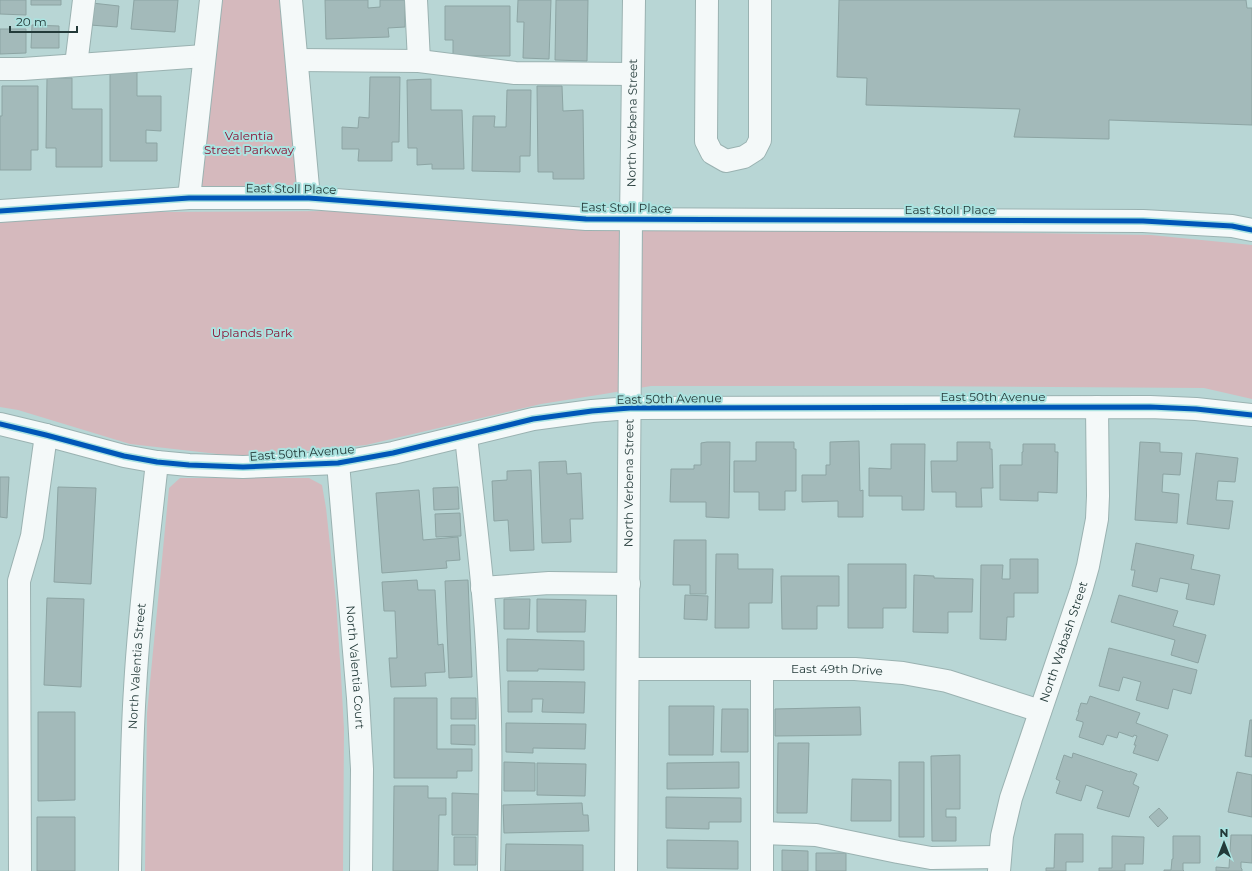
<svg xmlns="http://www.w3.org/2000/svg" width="1252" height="871" viewBox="0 0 1252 871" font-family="Montserrat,sans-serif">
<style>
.green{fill:#d5b9bd}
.building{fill:#a3baba;stroke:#8ca4a3}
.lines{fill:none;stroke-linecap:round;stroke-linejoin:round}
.minor-casing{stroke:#9ab2b1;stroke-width:24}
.minor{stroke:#f4f9f9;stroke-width:22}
.cycleway-casing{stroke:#abe3e0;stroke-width:8}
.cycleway{stroke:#0057b8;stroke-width:5}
.labels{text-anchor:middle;stroke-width:4;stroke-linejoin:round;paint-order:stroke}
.street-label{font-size:12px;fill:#233a39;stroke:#abe3e0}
.park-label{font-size:12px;fill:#8c1435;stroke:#abe3e0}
</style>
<rect width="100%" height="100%" fill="#b8d6d5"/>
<path class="green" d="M211,0H291L309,198H189Z
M337,211L599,231L684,227L1151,235L1252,245V399L1204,388L908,386H651L604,394L541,404L366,445L244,457L130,444L18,410L0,407V221L154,212Z
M180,478H309L322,485L326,508L336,601L341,676L344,729L343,871H145L147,713L169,488Z"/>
<path class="building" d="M0,0H26V15L0,14Z
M31,0H61V5H31Z
M134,0H178L175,32L131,29Z
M325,0H368V8L380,7V0H405V27L388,28L389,37L326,39Z
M518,0H551L549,59L523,58L524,22H517Z
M556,0H588L587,61L555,60Z
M839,0H1246L1247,8H1252V125L1109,120V139L1014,137L1020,109L866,105L867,78L837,77Z
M92,3L119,6L117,27L90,25Z
M445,6H510V56H453V40H445Z
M32,25L59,26V48H31Z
M0,29H26V53L0,54Z
M110,71H137V96H161V131L146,130V143H157V161H110Z
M370,77H400L399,142H392V161H358L359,149H342V127L358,128L359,117L369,118Z
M47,78H72V109H102V167H56V148H46Z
M431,79V110H462L464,169H432V164L417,165V148H408L407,80Z
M2,86H38V150H31V170H0V116H2Z
M537,86H562L563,111L583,110L584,179H553V172H538Z
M507,90H531L530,156H520V172L472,171L473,116H495L494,127H506Z
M859,441L860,491L863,490V517H838V501L802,502V475H826V465H830V442Z
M707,442H730L729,518L706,517V502H670L671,469H694V465H701V443Z
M756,442H794V449H796V491H785V510H759V492H734V461H756Z
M957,442H990V449H992L993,488H981L982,507H956V492H932L931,461H957Z
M1140,442L1160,443V452L1182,453L1180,475L1163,474L1162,492L1179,494L1177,523L1135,520Z
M891,444H925L924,510H902V496H869V468L891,469Z
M1023,444H1055V452H1058L1057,493L1038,492V501L1000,500V465H1022V452H1023Z
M1196,453L1238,458L1235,482L1218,481L1216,500L1233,501L1229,529L1187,524Z
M566,461L567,474L581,473L583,519H570L571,542L542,543L539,462Z
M531,470L534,550L510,551L508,520L494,521L492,481L507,480V471Z
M0,477H9L7,518L0,517Z
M58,487L96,488L91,584L54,582Z
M458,487L459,509L434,510L433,488Z
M419,490L423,540L458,537L460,560L446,561L447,568L382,573L376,493Z
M460,513L461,536L436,537L435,514Z
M674,540H706V594H690V585H673Z
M1136,543L1194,555L1191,569L1220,575L1214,605L1186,599L1189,584L1160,578L1157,592L1132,586L1135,570H1131Z
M716,554H738V569H773L772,603H749V628H715Z
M1010,559H1038V593H1014V617H1007L1006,640L980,639L981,565H1003L1002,579H1010Z
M848,564H906V608H883V628H848Z
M914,575L934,576V578L973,579L972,612H948V633L913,632Z
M781,576H839V606H817V629H782Z
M417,580L418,590H435L438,645L443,644L445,672L425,673L426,686L391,687L389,658H397L395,611H384L382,582Z
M468,580L472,677L449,678L445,581Z
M685,595L708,596L707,620L684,619Z
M1119,595L1178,611L1173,626L1206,635L1198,663L1171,655L1175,640L1111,622Z
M47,598L84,599L81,687L44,685Z
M504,599H530L529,629H504Z
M537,599L586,600L585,632H537Z
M507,639L584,641V670L538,669V671H507Z
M1109,648L1197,670L1191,694L1173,689L1168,709L1136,700L1141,682L1123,677L1119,691L1099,686Z
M508,681L585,682L584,713L542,712L543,699H532V712H508Z
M1090,696L1140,713L1136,723L1168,735L1158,761L1133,753L1136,745H1134L1137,736L1134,735L1133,737L1119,732L1117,738L1107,735L1103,745L1079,737L1083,724V722L1076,720L1079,712H1078L1081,703L1087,704Z
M394,698H437V749H472V771H457V778H394Z
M451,698H476V719H451Z
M669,706H714L713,755H669Z
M860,707L861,735L775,736V709Z
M722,709H748V752H721Z
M38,712H75V800L38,801Z
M1250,720H1252V757L1245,756Z
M506,723L586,724L585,749L533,748V753L506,752Z
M451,725H475V745L451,744Z
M778,743H809L807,813H777Z
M1073,753L1130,772V771L1137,774L1133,784L1139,787L1129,817L1097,808L1103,791L1086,785L1081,801L1056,793L1060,781L1056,779L1064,755L1072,758Z
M960,755V809H946V817H956V841H932L931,756Z
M504,762L535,763V791H504Z
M739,762V788L667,789V763Z
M899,762H924V837H899Z
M537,763L586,764L585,796L537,795Z
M1237,772L1252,775V817L1228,812Z
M852,779L891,780V821H851Z
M394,786H428V798H446V815H439L438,871H393Z
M452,793L479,794L478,835H452Z
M666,797L741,798V822H709V829L666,828Z
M582,803L583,815H588L589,831L504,833L503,805Z
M1159,808L1168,818L1158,827L1149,817Z
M37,817H75V871H37Z
M1055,834H1083V862H1066V871H1046V868H1054Z
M1231,835H1252V863L1241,862V868L1242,869V871H1216V867L1229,868Z
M1112,836L1144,837L1143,864H1125V871H1099V868H1112Z
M1173,836H1200V863H1183V870L1184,871H1164V870H1171L1172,859H1173Z
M454,837H476V865H454Z
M667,840L738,841V869L667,868Z
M506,844L583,845V871H505Z
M782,850L808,851V871H782Z
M816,853H846V871H816Z"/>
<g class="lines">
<g class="minor-casing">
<g id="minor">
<path d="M291,0L309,198"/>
<path d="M416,0L419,61"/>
<path d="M707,0L706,141L712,153L726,161L744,157L755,150L760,140V0"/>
<path d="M297,60L419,61L515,73L633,74"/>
<path d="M76,65L84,0"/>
<path d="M0,69H23L204,56"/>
<path d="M189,198L211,0"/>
<path d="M0,211L189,198H309L586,219L1143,221L1232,226L1252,230"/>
<path d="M0,424L46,435L124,456L157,462L189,465L243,467L338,463L393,453L533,419L592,411L630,408L1150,407L1196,409L1252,415"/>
<path d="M466,436C474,513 485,590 488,668C492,736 490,803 489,871"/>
<path id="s1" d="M338,463L358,698L362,769L361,871"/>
<path d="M482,588L549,583L629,584"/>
<path id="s2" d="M628,669H855L903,673L947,681L1040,711"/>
<path d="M762,833L816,835L898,852L931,858L999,857"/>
<path d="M20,871L19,581L32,536L46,435"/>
<path id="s3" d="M130,871C131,810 131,750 135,689C139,613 149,537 157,462"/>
<path id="s4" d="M626,871L631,219L634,0"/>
<path d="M762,871V669"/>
<path id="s5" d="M999,871L1002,836L1011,798L1081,591L1088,566L1097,519L1098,496L1097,407"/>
</g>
</g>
<use href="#minor" class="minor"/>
<g class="cycleway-casing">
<path id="cycleway" d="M0,211L189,198H309L586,219L1143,221L1232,226L1252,230
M0,424L46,435L124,456L157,462L189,465L243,467L338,463L393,453L533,419L592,411L630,408L1150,407L1196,409L1252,415"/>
</g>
<use href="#cycleway" class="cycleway"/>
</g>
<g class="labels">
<g class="street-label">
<text dy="4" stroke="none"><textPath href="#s4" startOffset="748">North Verbena Street</textPath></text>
<text transform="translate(291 189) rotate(1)" y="4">East Stoll Place</text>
<text transform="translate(626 208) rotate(1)" y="4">East Stoll Place</text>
<text x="950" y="214">East Stoll Place</text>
<text x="993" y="401">East 50th Avenue</text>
<text transform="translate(669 399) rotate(-1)" y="4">East 50th Avenue</text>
<text transform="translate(302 453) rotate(-4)" y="4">East 50th Avenue</text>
<text dy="4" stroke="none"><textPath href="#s4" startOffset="388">North Verbena Street</textPath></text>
<text dy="4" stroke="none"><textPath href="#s5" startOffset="239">North Wabash Street</textPath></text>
<text dy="4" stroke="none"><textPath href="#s3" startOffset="205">North Valentia Street</textPath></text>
<text dy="4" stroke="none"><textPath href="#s1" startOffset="205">North Valentia Court</textPath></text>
<text dy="4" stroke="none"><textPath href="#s2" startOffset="209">East 49th Drive</textPath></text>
</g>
<g class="park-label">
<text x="249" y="140">Valentia<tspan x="249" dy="14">Street Parkway</tspan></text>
<text x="252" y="337">Uplands Park</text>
</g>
</g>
<g transform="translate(1224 843)" stroke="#abe3e0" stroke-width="3" paint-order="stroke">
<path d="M0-3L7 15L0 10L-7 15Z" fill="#233a39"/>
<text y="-6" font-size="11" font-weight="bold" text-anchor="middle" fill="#233a39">N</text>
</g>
<path d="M10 26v6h67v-6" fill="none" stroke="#233a39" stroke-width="2"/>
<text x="16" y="26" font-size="12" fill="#233a39" stroke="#abe3e0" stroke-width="3" paint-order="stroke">20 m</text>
</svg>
